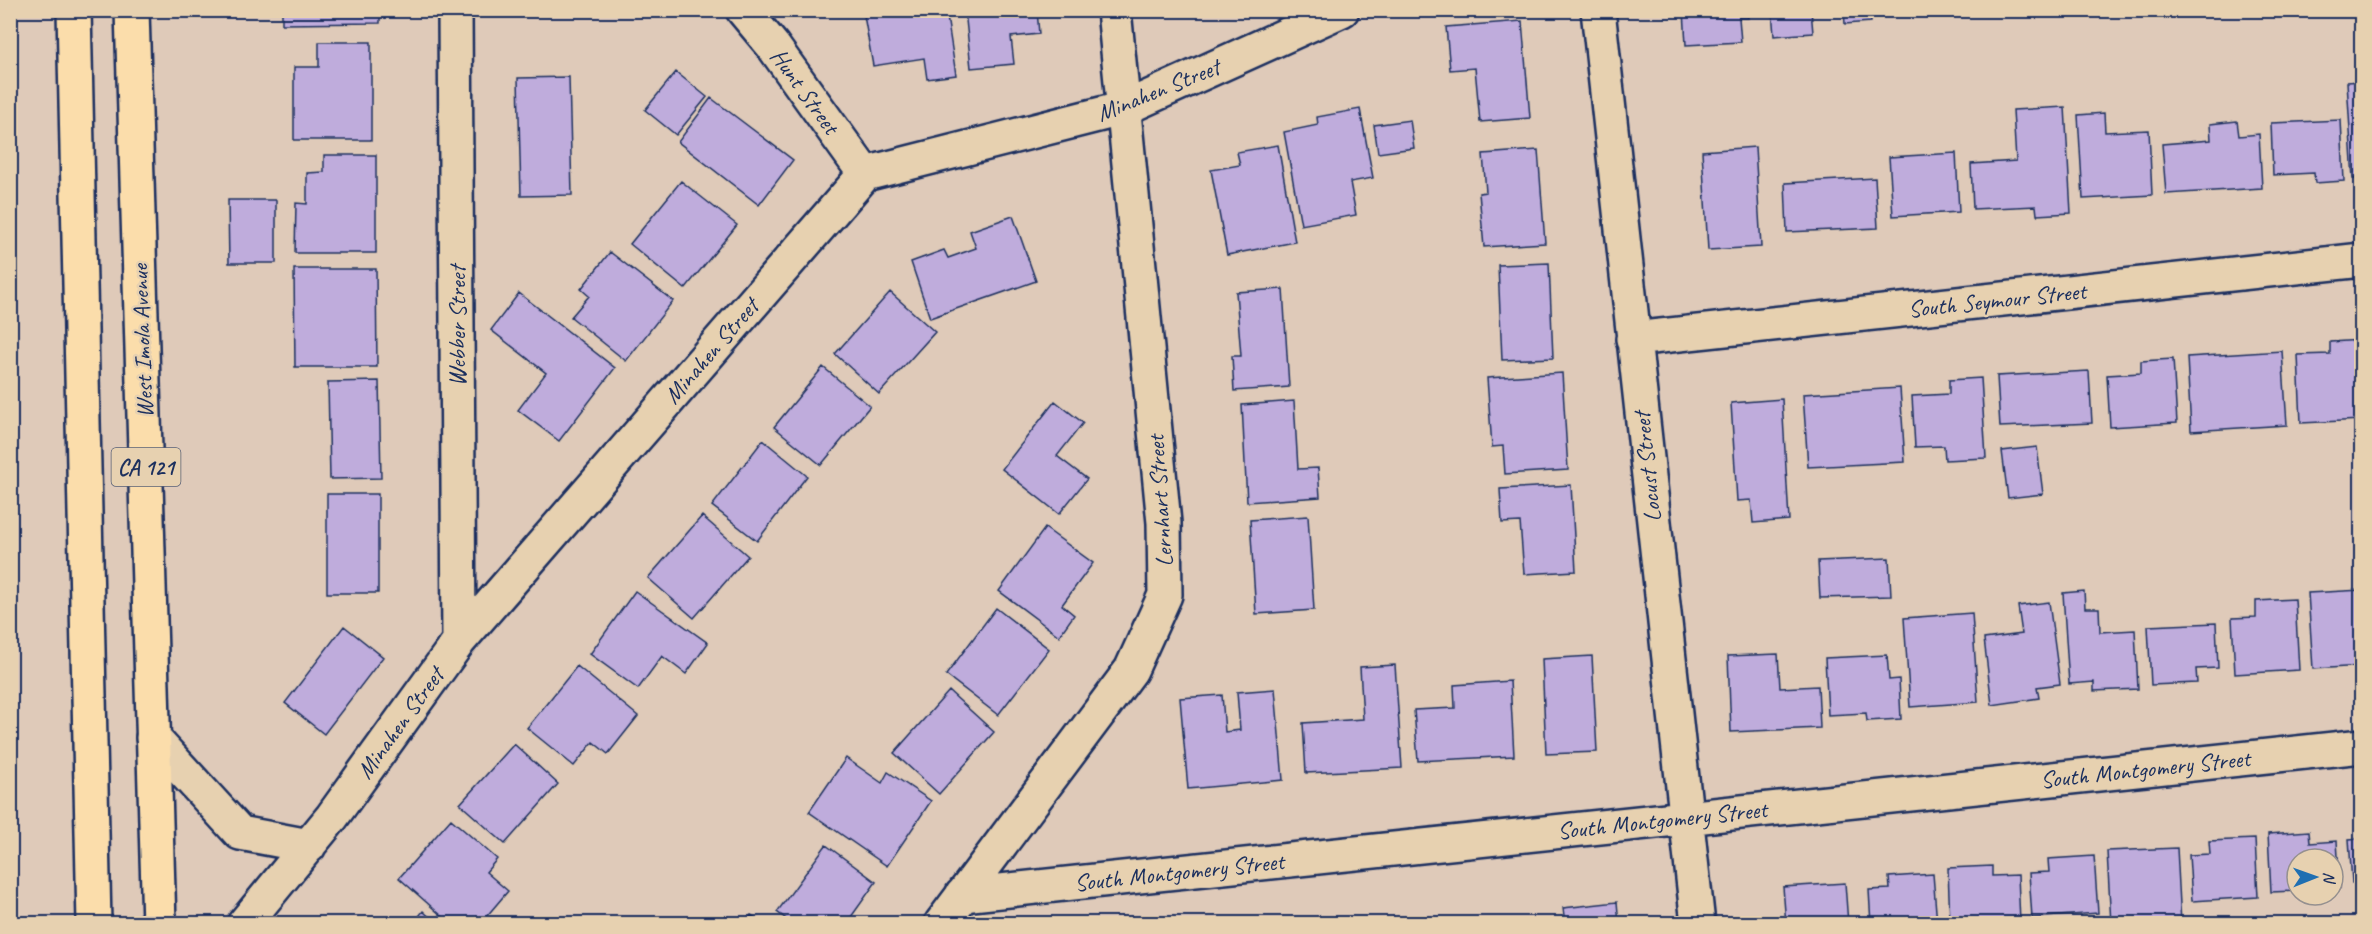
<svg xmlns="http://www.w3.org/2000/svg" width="2372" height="934" viewBox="0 0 2372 934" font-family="Caveat,sans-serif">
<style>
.building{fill:#bfacdc;stroke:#1b2f5e;stroke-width:1.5}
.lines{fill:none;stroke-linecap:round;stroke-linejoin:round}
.minor-casing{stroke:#1b2f5e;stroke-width:38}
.primary-casing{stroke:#1b2f5e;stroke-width:38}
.minor{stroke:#e7d1b0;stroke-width:33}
.primary{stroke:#fbddab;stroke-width:33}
.labels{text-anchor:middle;stroke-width:5;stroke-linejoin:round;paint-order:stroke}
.shield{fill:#e7d1b0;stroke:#586077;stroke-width:1.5}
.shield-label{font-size:22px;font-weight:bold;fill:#1b2f5e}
.street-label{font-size:24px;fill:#1b2f5e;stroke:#e7d1b0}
</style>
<rect width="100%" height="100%" fill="#dfcab9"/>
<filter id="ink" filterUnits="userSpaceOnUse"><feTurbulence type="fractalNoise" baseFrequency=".0167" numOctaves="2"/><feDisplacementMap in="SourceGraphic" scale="12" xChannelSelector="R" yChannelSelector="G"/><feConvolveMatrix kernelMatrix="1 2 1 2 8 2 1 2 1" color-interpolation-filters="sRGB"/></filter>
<g filter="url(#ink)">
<path class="building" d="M282,10H380V23L282,24Z
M863,10H946L956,75L927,79L924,58L873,66Z
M965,10H1037L1039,34L1011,37L1014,64L971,68Z
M1684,10H1747L1748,18H1739L1741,42L1686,45Z
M1772,10H1811L1813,33L1774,36Z
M1844,10H1870L1871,22L1845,24Z
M1522,21L1530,118L1480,122L1475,68L1450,70L1446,27Z
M319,42H371V140H294V67H319Z
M676,72L707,97L676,135L645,110Z
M569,77L572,195L521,196L518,78Z
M2362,81V179H2353L2347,82Z
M711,98L793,160L759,205L678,142Z
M2065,107L2071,213L2037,215L2036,206L1973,209L1971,164L2016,161L2013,110Z
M1360,109L1373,178L1350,182L1356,215L1301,225L1284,132L1318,125L1317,117Z
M2104,113L2105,132L2149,130L2152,195L2083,199L2078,115Z
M1410,120L1414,148L1378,153L1374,125Z
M2341,120L2344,181L2315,183L2314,173L2273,175L2271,123Z
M2237,121L2239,136L2259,134L2262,188L2166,194L2162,144L2211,140L2210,124Z
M1278,145L1295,242L1227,255L1211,170L1240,165L1237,152Z
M1755,147L1761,247L1708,250L1702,151Z
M1538,150L1545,243L1484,247L1479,193L1486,192L1483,154Z
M1956,153L1959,212L1893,216L1889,157Z
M324,155H376V253H295L296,203L307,204V173L324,172Z
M1875,178L1878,228L1787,232L1785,183Z
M681,181L737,225L685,289L630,244Z
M228,200H276V263H229Z
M1013,216L1036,281L930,318L911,262L944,250L948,258L976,248L970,231Z
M610,252L673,301L626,361L571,317L589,296L581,289Z
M1549,263L1553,358L1502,360L1498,265Z
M294,269H376L377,367H295Z
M1283,289L1289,387L1234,391L1232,356H1241L1236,292Z
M890,292L935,332L879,394L835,354Z
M519,293L615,368L559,441L518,410L546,373L491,330Z
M2362,340V420L2301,423L2298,355L2330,354V342Z
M2282,351L2287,425L2191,431L2187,357Z
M2173,359L2177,423L2110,427L2107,375L2141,373V361Z
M823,367L870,406L821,465L774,427Z
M2089,371L2092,423L2000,427L1997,376Z
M1562,373L1568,470L1505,474L1503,446L1492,447L1487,378Z
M1981,378L1986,458L1945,460L1944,446L1915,447L1912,396L1949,394V380Z
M379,381L381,478L330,479L328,382Z
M1900,388L1905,462L1808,467L1803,394Z
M1782,399L1789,520L1753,523L1751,500L1737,501L1731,403Z
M1055,401L1083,423L1057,456L1087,479L1059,514L1002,469Z
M1294,401L1298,469L1318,468L1320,497L1247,502L1242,405Z
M763,440L807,476L757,541L712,506Z
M2037,447L2043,494L2008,498L2002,451Z
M1571,485L1576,571L1524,574L1520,522L1502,523L1500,489Z
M327,494H378V593H327Z
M702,516L748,556L694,618L648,578Z
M1308,516L1314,610L1256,614L1250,520Z
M1045,528L1093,563L1062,605L1074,615L1059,636L999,591Z
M1889,558L1891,596L1820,598L1818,561Z
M2362,590V666L2313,669L2308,593Z
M635,591L708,643L686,674L662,656L638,689L590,654Z
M2084,591L2085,608H2099L2100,632L2135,630L2138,689L2094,691V682L2069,684L2063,593Z
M2295,599L2299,670L2235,674L2232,618L2256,617V601Z
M2049,602L2060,684L2037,687L2039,698L1992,705L1984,639L2022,634L2018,606Z
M996,608L1049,649L998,715L946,675Z
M1972,613L1978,702L1910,707L1904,618Z
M2216,623L2218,668L2196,669L2197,683L2151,685L2148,626Z
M344,626L383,657L324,734L285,703Z
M1778,654L1780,688L1818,686L1820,728L1731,732L1728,656Z
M1887,655L1889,680L1899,679L1901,719L1867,721L1866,713L1828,715L1825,658Z
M1592,656L1597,752L1546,754L1542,659Z
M1395,665L1402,768L1306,773L1303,723L1363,719L1360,667Z
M577,666L638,716L608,754L593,742L574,766L527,728Z
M1510,681L1514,756L1418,761L1414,710L1455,708L1454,685Z
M1275,689L1283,780L1188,789L1180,698L1222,695L1225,732L1240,730L1237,692Z
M949,691L994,732L939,794L894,753Z
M514,744L558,784L505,844L460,804Z
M846,758L882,783L888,772L931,801L887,866L809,812Z
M451,819L497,859L486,872L508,891L480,924H451L399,878Z
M2309,831L2310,843L2337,841L2340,888L2333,889V859H2297V891L2271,892L2268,834Z
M2362,838V882L2352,883L2349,839Z
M2255,839L2258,897L2192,901L2189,855L2210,854L2209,841Z
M826,845L876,882L846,924H793L777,912Z
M2177,848L2181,924H2111L2107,851Z
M2094,856L2098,913L2032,918L2029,873L2049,872L2048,859Z
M1992,866V876L2018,875L2020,923L1950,924L1948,868Z
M1933,874L1937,924H1871L1869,890L1890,889L1889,877Z
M1845,883L1848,924H1786L1783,887Z
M1617,902L1619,924H1565L1563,908Z
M423,911L437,924H413Z
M751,915L765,924H745Z"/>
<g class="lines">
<g class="minor-casing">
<path id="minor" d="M455,10L459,641
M743,10L773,46L865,174
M1598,10L1698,924
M1633,339L2362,260
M153,738L240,833L309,846
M962,895L2362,746
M244,924L332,817L459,641L865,174L1125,108L1342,10
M941,924L1131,670L1165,595L1164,523L1114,10"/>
</g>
<g class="primary-casing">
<path id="primary" d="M74,10L94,924
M132,10L159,924"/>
</g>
<use href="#minor" class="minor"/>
<use href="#primary" class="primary"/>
</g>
</g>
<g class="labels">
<rect class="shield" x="111.5" y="448" width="69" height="38" rx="4.5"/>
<g class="shield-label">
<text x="146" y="475">CA 121</text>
</g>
<g class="street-label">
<text transform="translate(1158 90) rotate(-22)" y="8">Minahen Street</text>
<text transform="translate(805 91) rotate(54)" y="8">Hunt Street</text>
<text transform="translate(1997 300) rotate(-6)" y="8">South Seymour Street</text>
<text transform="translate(457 326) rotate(-90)" y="8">Webber Street</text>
<text transform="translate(142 341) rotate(-92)" y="8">West Imola Avenue</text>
<text transform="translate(711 351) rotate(-49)" y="8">Minahen Street</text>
<text transform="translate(1647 467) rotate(-96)" y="8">Locust Street</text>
<text transform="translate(1160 501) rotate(-94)" y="8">Lernhart Street</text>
<text transform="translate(400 723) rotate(-54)" y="8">Minahen Street</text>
<text transform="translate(2145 769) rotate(-6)" y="8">South Montgomery Street</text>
<text transform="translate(1662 820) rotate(-6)" y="8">South Montgomery Street</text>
<text transform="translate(1179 872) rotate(-6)" y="8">South Montgomery Street</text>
</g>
</g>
<rect width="2372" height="934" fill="none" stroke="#e7d1b0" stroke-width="36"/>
<rect x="18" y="18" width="2336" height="898" fill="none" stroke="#1b2f5e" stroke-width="2" filter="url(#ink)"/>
<g transform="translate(2315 877) rotate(89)"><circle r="28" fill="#e7d1b0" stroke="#95908f" stroke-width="1.5"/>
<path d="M0-4.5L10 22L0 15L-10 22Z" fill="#1f6fb2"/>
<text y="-9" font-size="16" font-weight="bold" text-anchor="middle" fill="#1b2f5e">N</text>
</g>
</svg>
